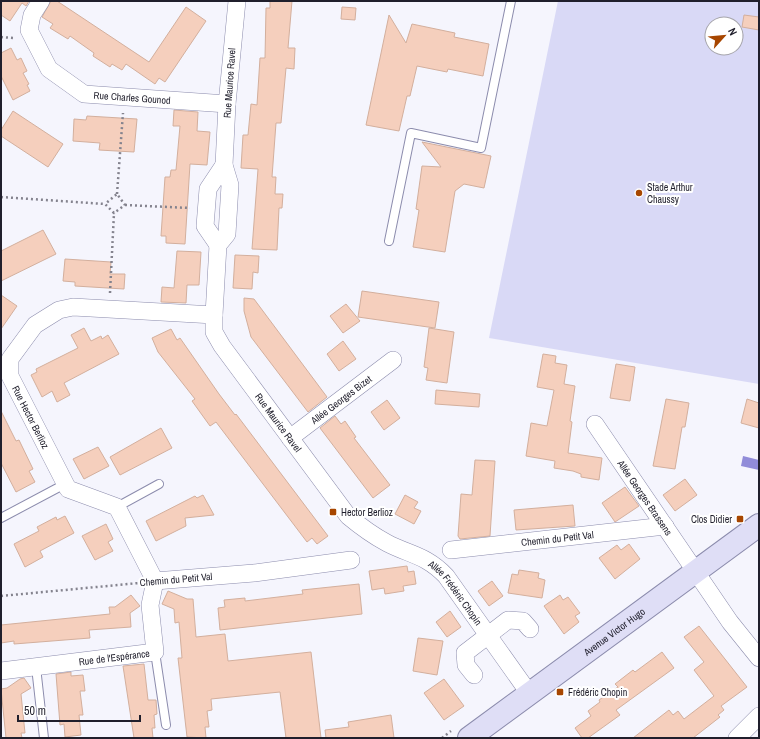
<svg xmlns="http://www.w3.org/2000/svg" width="760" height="739" viewBox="0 0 760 739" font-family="'Archivo Narrow',sans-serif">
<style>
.green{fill:#d9d9f6;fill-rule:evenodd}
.water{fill:#918cd9}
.building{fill:#f5cfbd;stroke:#d3af9d}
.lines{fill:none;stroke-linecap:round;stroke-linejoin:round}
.lane-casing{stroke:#8c8cad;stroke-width:10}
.street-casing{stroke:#8c8cad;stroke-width:18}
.secondary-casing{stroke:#8c8cad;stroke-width:24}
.path{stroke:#84838e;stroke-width:2.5;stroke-dasharray:2 3;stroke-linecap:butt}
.lane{stroke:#fff;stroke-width:8}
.street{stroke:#fff;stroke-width:17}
.secondary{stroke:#dfdef6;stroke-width:22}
.poi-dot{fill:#a74600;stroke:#fff;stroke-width:1.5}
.labels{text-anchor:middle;stroke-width:4;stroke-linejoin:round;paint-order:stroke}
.street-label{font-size:10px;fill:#201f2c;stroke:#fff}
.poi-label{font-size:10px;fill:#201f2c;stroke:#fff;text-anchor:start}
</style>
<rect width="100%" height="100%" fill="#f5f5fd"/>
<path class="green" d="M558,1H759V384L489,338ZM712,24H736V48H712Z"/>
<path class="water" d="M743,456L759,460V470L741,466Z"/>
<path class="building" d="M1,1H29L26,6L22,3L10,21L1,15Z
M51,1H57L149,62L186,7L206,21L165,82L159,78L155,84L126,64L122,70L112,64L110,67L93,56L94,53L70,36L68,39L50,28L53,24L42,17Z
M270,1H292L288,48H295L294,69L286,68L281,123H276L272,177H276L275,194H283L282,208H279L277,250L252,249L258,169L241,168L243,135H248L251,104L257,105L260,58H265L266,8H270Z
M342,7L356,8L355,20L341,19Z
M389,15L406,43L412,24L455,33L454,37L489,44L483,76L448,69L447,72L417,66L410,96H407L399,131L366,125Z
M744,15L759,17V30L742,27Z
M11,48L17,60L21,58L27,71L23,73L29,84L27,85L30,91L13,100L1,76V53Z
M174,110L198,112L197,131L210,132L207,165L190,164L185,244L166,243V236H161L165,177H170L171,170H176L180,126H173Z
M13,111L63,144L48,167L1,136V130Z
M87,116L137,119L134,152L99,150L100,143L73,141L74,119L86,120Z
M422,142L491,156L484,188L464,184L455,191L445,252L413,247L419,210L416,209L422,166L441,167Z
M43,230L56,254L1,281V251Z
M177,251L201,252L199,285H187L186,303L161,302L162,287L174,288Z
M235,255L259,256L258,273L253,272L252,289L233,288Z
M65,259L111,262L110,274H125L124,289L75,286V282L63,281Z
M362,291L439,302L435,328L358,317Z
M1,295L17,306L1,329Z
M244,298L254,299L327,397L308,412L251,337L244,311Z
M346,304L360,321L343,333L330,316Z
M84,328L91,341L101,336L102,339L108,335L119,354L64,383L70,395L57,402L52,391L42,397L31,375L37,372L36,369L78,348L71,335Z
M429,328L454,332L447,383L426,380L428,368L424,367Z
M171,329L177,340L180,338L219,394L235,415L236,414L328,536L317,544L312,538L307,542L216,422L210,426L192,401L195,399L158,352L152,338Z
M343,341L356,359L339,371L327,354Z
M543,354L556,356L555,363L567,365L564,384L575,386L570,421L572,422L568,453L602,458L599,480L581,477V474L573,471L554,468L555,461L526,456L531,423L547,426L554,390L537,387Z
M616,364L635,367L630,401L610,398Z
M436,390L480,394L479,407L435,404Z
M666,399L689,403L685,427H682L675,469L653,466Z
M747,399L759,403V428L741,423Z
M387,400L400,418L384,430L371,412Z
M1,411L16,441L19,440L33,469L29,471L35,482L16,492L1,463Z
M335,416L341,424L345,421L356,437L354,438L390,485L373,498L320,428Z
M161,428L172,448L120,475L110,457Z
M98,447L109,466L84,479L73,459Z
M475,460L495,461L490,536L460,539L458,536L461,494L472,495Z
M685,479L697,495L675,511L663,495Z
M625,487L639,506L615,522L602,503Z
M203,495L214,515L185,518L186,526L156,541L146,521L195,496L197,498Z
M405,495L418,502L414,508L421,511L414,524L395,514Z
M573,505L575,526L516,530L514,510Z
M65,516L74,533L40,551L43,557L25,567L14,544L39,531L37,527L56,517L57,520Z
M106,524L113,539L108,542L113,551L95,560L82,536Z
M629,544L640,559L615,579L599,558L617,545L621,550Z
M407,566L408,572L414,571L416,584L403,586L404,591L385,594L384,588L372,590L369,571Z
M519,570L539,573L538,578L545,580L542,598L508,593L512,574L518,575Z
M492,581L503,596L489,606L478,591Z
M359,584L362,614L220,630L218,608L225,607L224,600L245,598V601L303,594L302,590Z
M168,591L187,599H193L196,637L225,634L228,661L311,652L321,738H286L280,692L211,699L212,710L207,711L209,727H205L206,738L187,737L178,658H182L179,622L175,623L174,609L162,604Z
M131,595L140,606L130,613L131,627L89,630L90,638L14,644V641L1,643V625L110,614L109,607H115Z
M560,595L563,600L568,597L580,613L575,616L579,622L564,634L544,606Z
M450,611L461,627L447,637L436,622Z
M699,626L747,687L721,706L724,710L718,715L720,717L693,738H633L669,710L673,715L678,711L684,719L714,696L694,670L704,662L684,637Z
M418,638L443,641L437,675L413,671Z
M662,652L674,668L616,710L620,715L588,738H582L575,728L591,716L588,711L600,702L599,700L618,687L615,684L633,670L635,672Z
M144,664L148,700H156L157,714L154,715L155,728H152L153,738H134L123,666Z
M71,672V676L83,675L85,691H80L83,715H79L81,735L65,737L64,724L60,725L56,674Z
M24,678L31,688L21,694L25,733H21L22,738H6L1,689L7,688L20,679Z
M444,679L464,706L444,720L424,693Z
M391,715L394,738H326L325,730L349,727L348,722Z"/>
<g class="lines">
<g class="lane-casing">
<path id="lane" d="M389,241L411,133L481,148L511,1
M117,507L159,484
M1,518L65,484
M155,652L166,725
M36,667L44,738"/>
</g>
<g class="street-casing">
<g id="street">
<path id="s1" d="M41,1L32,15L29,30L49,69L84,94L227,104"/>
<path id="s2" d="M237,1L227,104L224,165L230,185L227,234L218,245L214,315V332L222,346L348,516C360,526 372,535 387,543C410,555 426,555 446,576L529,693"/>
<path d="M218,245L205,226L208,189L224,165"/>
<path id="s3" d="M595,424L730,622L759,658"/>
<path id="s4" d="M290,438L393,360"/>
<path id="s5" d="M451,550L665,526"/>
<path d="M155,581L117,507L68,489L10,376V359L35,325L59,310L73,307L214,315"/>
<path d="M155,581L254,573L351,560"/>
<path id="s6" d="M1,671L155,652L150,605L155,581"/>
<path d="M474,675L466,665L465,653L508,620L523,621L530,629"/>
<path d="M737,738L759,716"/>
</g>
</g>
<g class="secondary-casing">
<g id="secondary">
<path id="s7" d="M469,738L759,525"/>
</g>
</g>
<path class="path" d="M1,37L14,38
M117,194L123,113
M1,197L105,204L114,213L125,205L117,194L105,204
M125,205L190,208
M110,293L114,213
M1,596L139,583
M442,738L451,731"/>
<use href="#lane" class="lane"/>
<use href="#street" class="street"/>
<use href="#secondary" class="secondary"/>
</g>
<g class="poi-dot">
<circle cx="639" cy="193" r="4"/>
<rect x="329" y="508" width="8" height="8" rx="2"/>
<rect x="736" y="515" width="8" height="8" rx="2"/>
<rect x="556" y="688" width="8" height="8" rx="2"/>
</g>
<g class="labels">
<g class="street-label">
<text transform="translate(229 83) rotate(-86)" y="4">Rue Maurice Ravel</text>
<text dy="4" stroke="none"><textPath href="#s1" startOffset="167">Rue Charles Gounod</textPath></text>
<text dy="4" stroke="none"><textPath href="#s4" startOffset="64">Allée Georges Bizet</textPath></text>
<text transform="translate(31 417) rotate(63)" y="4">Rue Hector Berlioz</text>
<text dy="4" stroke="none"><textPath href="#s2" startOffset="447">Rue Maurice Ravel</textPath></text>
<text dy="4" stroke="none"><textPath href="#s3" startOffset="89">Allée Georges Brassens</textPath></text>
<text dy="4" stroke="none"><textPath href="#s5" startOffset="107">Chemin du Petit Val</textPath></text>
<text transform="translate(176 579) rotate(-5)" y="4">Chemin du Petit Val</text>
<text dy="4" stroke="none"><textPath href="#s2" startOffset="698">Allée Frédéric Chopin</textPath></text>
<text dy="4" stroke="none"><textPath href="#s7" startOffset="180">Avenue Victor Hugo</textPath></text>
<text dy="4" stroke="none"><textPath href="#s6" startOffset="114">Rue de l'Espérance</textPath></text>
</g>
<g class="poi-label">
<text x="647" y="191">Stade Arthur<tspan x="647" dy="12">Chaussy</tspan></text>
<text x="341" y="516">Hector Berlioz</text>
<text x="732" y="523" text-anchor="end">Clos Didier</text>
<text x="568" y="696">Frédéric Chopin</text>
</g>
</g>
<rect width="760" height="739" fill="none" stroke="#201f2c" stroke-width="4"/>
<g transform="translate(724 36) rotate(63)"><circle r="19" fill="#ffffff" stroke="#a6a5ab"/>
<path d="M0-3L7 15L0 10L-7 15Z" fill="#a74600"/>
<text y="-6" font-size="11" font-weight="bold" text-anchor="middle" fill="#201f2c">N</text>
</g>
<path d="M18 715v6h122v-6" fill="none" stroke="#201f2c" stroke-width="2"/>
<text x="24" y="715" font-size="12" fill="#201f2c" stroke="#ffffff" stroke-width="3" paint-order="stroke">50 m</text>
</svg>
